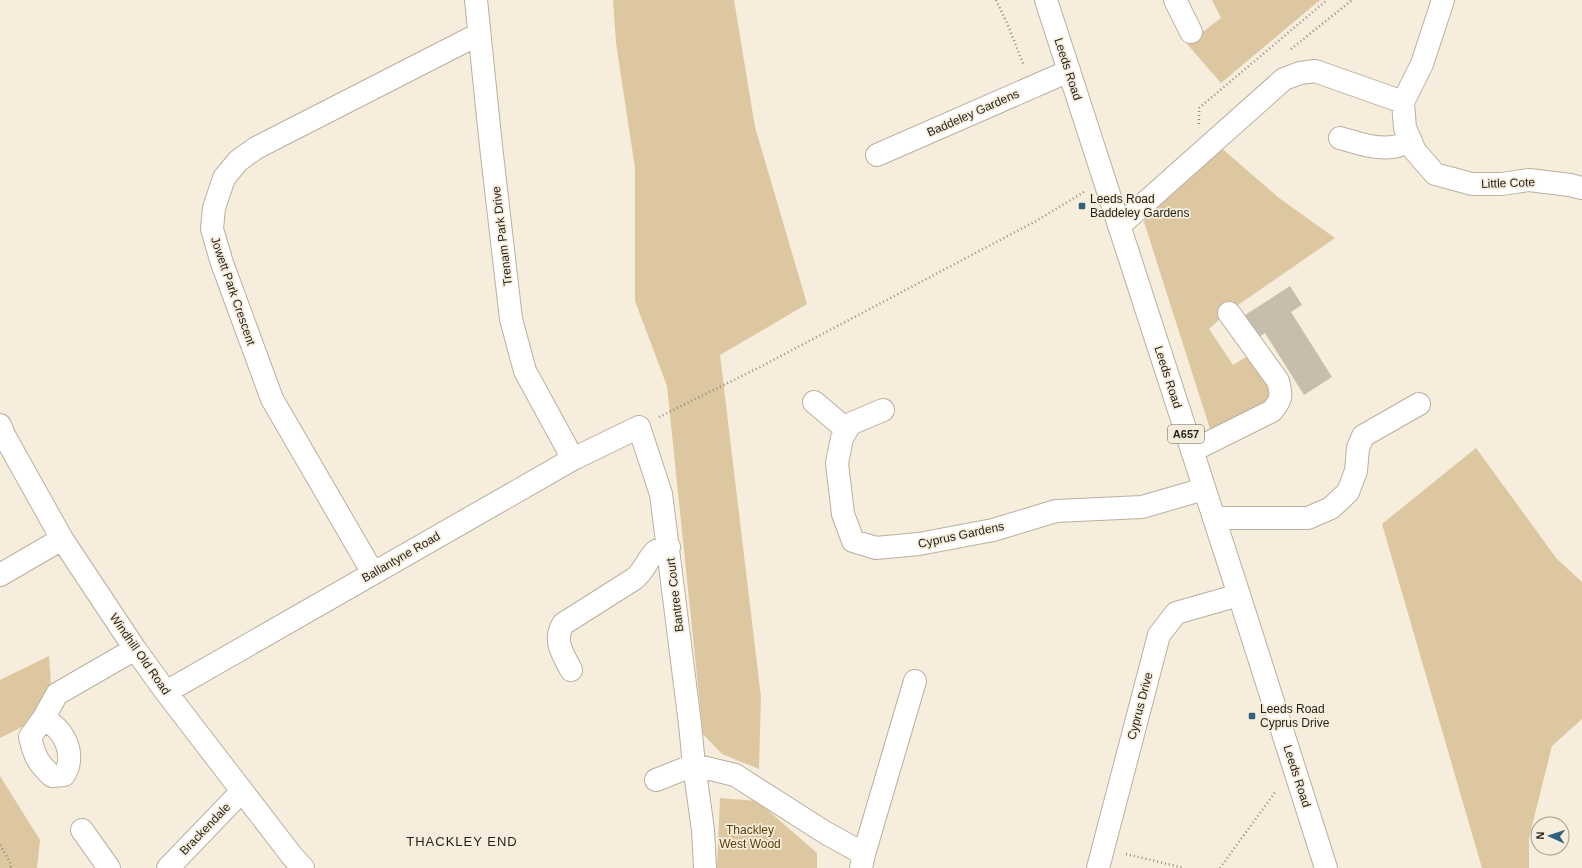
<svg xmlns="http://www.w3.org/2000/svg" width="1582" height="868" viewBox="0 0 1582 868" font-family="Helvetica,sans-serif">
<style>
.green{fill:#ddc7a0}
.building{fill:#c6bdad}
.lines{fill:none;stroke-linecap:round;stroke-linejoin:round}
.minor-casing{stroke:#b9b0a0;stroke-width:24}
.major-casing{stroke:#b9b0a0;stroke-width:24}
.path{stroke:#938d81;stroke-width:2.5;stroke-dasharray:1 3;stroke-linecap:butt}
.minor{stroke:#fff;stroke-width:22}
.major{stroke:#fff;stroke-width:22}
.poi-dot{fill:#2f627f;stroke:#f6eddc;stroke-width:1.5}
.labels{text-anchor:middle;stroke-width:3.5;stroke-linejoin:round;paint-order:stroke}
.shield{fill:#f6eddc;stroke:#625d54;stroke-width:1}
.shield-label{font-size:11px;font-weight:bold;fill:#221f19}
.street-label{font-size:12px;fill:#221f19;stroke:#f6eddc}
.poi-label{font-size:12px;fill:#221f19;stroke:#f6eddc;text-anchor:start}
.park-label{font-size:12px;fill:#593f01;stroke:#f6eddc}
.neighbourhood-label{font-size:13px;letter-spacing:1px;fill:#221f19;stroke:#f6eddc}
</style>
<rect width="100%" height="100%" fill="#f6eddc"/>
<path class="green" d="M613,0H734L755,127L807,304L720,355L761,697L759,769L722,754L703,734L667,386L635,301V168L616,43Z
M1212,0H1320L1221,83L1187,44L1221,18Z
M1219,146L1279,198L1335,238L1238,305L1227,301L1218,308L1220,319L1209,329L1233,365L1251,354L1275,399L1212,435L1144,222L1149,207Z
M1476,448L1557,559L1582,582V719L1552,746L1529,838V868H1482L1382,524Z
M49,656L51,684L34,721L0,738V680Z
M0,776L40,840L37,868H0Z
M720,798L757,801L817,853V868H717Z"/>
<path class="building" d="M1290,286L1302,305L1291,312L1332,377L1304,395L1265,333L1256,339L1242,317Z"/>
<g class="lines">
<g class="minor-casing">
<path id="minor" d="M476,0L491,146L511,319L525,371L573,459
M1175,0L1191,32
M1443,0L1422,64L1403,102L1405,128L1415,151L1435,174L1472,184H1502L1529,180L1570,185L1582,188
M1340,138C1357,143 1374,149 1393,147C1399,146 1405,143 1411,141
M877,155L1069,71
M1119,226L1284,79L1300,73L1315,71L1403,102
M814,402L847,430
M883,410L850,424L842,438L837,463L843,514L853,541L876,548L919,544L993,530L1056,511L1142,507L1204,489
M0,425L4,435L62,539L135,649L166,692L292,856L303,868
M1192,451L1272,411C1282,399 1282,396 1278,381L1229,313
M1214,518H1308L1331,508L1348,492L1356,471L1358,448L1363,436L1419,404
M373,573L272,399L222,263L212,229L214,208L224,178L238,161L256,148L479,34
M0,575L62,539
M571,670C563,654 553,641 563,624L634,579C645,571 648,557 656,551C660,549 665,548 669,547
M166,692L573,459L639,427L661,494L690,724L694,765L735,775L826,833L864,854
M43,719C64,728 77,755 64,775L52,776C37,762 35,757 30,737L43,719L57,694L135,649
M656,780L694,765L703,830L705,868
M82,830L109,868
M168,868L242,791
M861,868L864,854L915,681
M1098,868L1159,635L1176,613L1239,595"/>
</g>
<g class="major-casing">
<path id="major" d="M1046,0L1239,595L1326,868"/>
</g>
<path class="path" d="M996,0L1007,23L1024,66
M1291,49L1352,0
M1199,124V108L1327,0
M659,417L760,367L1036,221L1084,192
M0,845L10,862L11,868
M1126,854L1184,868
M1220,868L1276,791"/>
<use href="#minor" class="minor"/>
<use href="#major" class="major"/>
</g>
<g class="poi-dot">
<rect x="1078" y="202" width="8" height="8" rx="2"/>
<rect x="1248" y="712" width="8" height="8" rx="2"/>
</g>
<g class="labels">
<rect class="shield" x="1168" y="425" width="36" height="18" rx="3"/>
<g class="shield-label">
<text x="1186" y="438">A657</text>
</g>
<g class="street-label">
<text transform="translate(1068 69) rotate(72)" y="4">Leeds Road</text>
<text transform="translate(973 113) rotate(-24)" y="4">Baddeley Gardens</text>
<text transform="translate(1508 183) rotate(-2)" y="4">Little Cote</text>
<text transform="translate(502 236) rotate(-97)" y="4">Trenam Park Drive</text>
<text transform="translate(233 291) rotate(71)" y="4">Jowett Park Crescent</text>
<text transform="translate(1168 377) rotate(72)" y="4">Leeds Road</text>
<text transform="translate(961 535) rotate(-12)" y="4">Cyprus Gardens</text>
<text transform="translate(401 557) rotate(-30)" y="4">Ballantyne Road</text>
<text transform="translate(675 595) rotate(-97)" y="4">Bantree Court</text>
<text transform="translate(140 654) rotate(55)" y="4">Windhill Old Road</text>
<text transform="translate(1140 706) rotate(-75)" y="4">Cyprus Drive</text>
<text transform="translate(1297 776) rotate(72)" y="4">Leeds Road</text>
<text transform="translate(205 829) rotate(-46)" y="4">Brackendale</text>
</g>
<g class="poi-label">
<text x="1090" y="203">Leeds Road<tspan x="1090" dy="14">Baddeley Gardens</tspan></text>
<text x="1260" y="713">Leeds Road<tspan x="1260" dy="14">Cyprus Drive</tspan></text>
</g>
<g class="park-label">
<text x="750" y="834">Thackley<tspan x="750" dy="14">West Wood</tspan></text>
</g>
<g class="neighbourhood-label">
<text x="462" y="846">THACKLEY END</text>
</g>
</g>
<g transform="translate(1550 836) rotate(273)"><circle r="19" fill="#f6eddc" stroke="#a19b8e"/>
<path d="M0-3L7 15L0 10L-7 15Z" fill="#2f627f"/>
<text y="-6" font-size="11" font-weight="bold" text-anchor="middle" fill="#221f19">N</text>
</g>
</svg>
